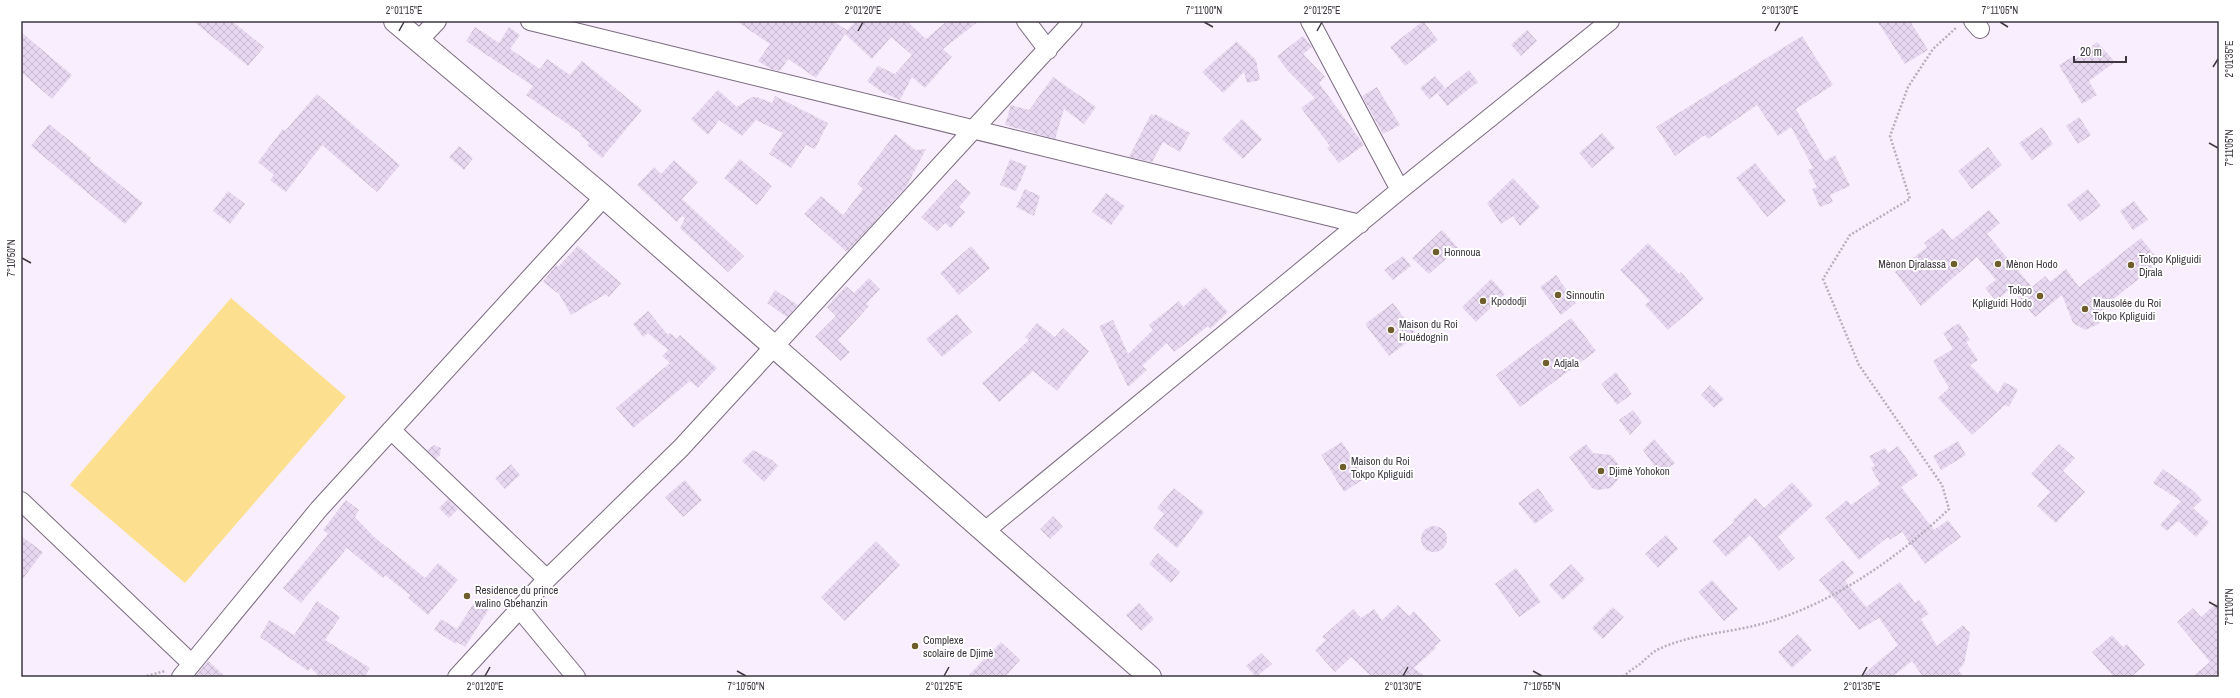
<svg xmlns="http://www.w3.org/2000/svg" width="2240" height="698" viewBox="0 0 2240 698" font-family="'Archivo Narrow',sans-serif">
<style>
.grass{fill:#fce090}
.building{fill:url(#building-cross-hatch)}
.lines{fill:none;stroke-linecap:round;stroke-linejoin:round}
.street-casing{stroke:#7a6a80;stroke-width:20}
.secondary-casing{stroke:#7a6a80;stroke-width:24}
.path{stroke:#b8aebc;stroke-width:2.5;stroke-dasharray:2 2;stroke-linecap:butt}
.street{stroke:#fff;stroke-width:18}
.secondary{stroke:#fff;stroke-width:22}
.ticks{fill:none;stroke:#3e3741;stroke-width:1.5}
.poi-dot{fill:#6f5e2c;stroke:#fff;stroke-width:1.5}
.labels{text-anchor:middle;stroke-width:4;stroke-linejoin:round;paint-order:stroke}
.poi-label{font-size:11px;fill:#3e3741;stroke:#fff;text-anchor:start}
.neatline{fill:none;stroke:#3e3741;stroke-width:1.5}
.ticks-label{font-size:10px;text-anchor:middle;fill:#3e3741}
</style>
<defs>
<pattern id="building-cross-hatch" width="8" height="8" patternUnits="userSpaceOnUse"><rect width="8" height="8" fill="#e8d7f0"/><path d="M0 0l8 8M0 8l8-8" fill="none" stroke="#c8b9cf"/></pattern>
</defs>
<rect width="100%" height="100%" fill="#f9eefd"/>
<path class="grass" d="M231,298L346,397L185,583L70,485Z"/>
<path class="building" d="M193,21H232L264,47L248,66Z
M736,21H833L847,30L856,21H907L926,39L947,21H979L943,49L952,57L925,88L912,77L900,100L882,92L867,81L878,66L895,74L912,55L891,37L872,59L845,34L816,78L788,59L780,71L771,69L758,61L770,44Z
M1423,21L1438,40L1405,66L1390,47Z
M1877,21H1910L1928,50L1905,64Z
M475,27L499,43L509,27L520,35L510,49L540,69L547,59L570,75L582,61L642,110L602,158L587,145L589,143L580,135L582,134L526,95L533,86L466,41Z
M1527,30L1537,41L1521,56L1511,45Z
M21,32L72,75L52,99L21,72Z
M1303,36L1312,47L1303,54L1325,77L1319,83L1364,145L1339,163L1327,148L1330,146L1301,108L1315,98L1287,70L1277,56Z
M1802,36L1833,85L1796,109L1825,161L1835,155L1850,186L1830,195L1833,202L1820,207L1812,189L1817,187L1808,170L1813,168L1791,127L1778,136L1757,105L1708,139L1705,135L1675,156L1656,127Z
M1235,40L1256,60L1260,80L1247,83L1244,72L1223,93L1202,72L1236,42Z
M2097,42L2115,62L2089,81L2097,95L2082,104L2059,65L2074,56L2076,59Z
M1469,70L1478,82L1447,106L1438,94Z
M1435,76L1445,88L1429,99L1420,88Z
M1053,77L1096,107L1084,124L1064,109L1055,139L1005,125L1011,105L1029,110Z
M1377,87L1400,125L1383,134L1362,96Z
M718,90L737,107L752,97H757L772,103L775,96L828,123L815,149L806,145L791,168L769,154L783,133L756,120L742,136L719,120L708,135L691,119Z
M317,94L400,165L377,192L322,145L286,192L270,180L274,175L258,162L283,129L285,131Z
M1151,114L1154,116L1155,114L1190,133L1180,152L1163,142L1152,162L1129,157Z
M2079,117L2091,135L2078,144L2066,126Z
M1242,119L1262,139L1243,159L1222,139Z
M49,124L91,158L89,160L143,203L125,224L31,146Z
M2042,127L2053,144L2032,160L2019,143Z
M1602,133L1615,148L1592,168L1579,153Z
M895,134L915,150L926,149L906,187L847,252L804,214L821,196L843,215L863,189L857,184Z
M459,146L473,158L464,170L449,157Z
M1988,147L2002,165L1972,189L1958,171Z
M740,159L772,186L757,205L724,178Z
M1010,159L1027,166L1016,191L1000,185Z
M674,160L698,182L682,199L744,256L728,272L680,228L685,218L682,216L677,222L637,185L654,167L661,174Z
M1755,163L1786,201L1767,217L1736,178Z
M1513,178L1540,207L1520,226L1513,216L1501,224L1487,203Z
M956,179L971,193L959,207L965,212L951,228L945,223L937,231L921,217Z
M1025,189L1040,196L1034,216L1016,207Z
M2088,189L2101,206L2080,222L2067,205Z
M228,191L245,204L230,224L213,211Z
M1106,193L1125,206L1111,225L1092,212Z
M2134,201L2148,220L2133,230L2120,211Z
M1989,210L2000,223L1987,234L2032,287L2045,276L2050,282L2066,269L2079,287L2141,238L2160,262L2106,305L2099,324L2085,330L2073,323L2062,295L2035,317L2011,288L1996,301L1985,288L1996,280L1977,257L1921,306L1895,272L1927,247L1924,243L1943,228L1952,240Z
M1442,230L1458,248L1429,274L1412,258Z
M1648,243L1679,274L1681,272L1704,299L1668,330L1645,305L1650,301L1620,270Z
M578,246L621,283L609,297L606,294L571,315L559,294L543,282L556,265L558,267Z
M971,246L990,268L959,295L940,273Z
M1403,256L1411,266L1393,280L1384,270Z
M1556,275L1576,303L1561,315L1540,287Z
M869,278L880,289L866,304L869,306L838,340L850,352L841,361L815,337L836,316L827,307L846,286L854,293Z
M1491,279L1505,294L1476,322L1462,307Z
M1205,287L1228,312L1210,329L1208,326L1174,352L1167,343L1142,366L1147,370L1128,387L1099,326L1113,320L1128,354L1153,330L1149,325L1179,301L1183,307Z
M775,290L798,305L787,317L767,303Z
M1393,303L1417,335L1389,356L1365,324Z
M648,311L668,335L670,333L677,339L680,335L717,368L698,388L690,381L633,428L616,408L670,363L662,356L668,350L648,333L643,337L633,324Z
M957,314L972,332L942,357L926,339Z
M1571,318L1596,351L1520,407L1496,375Z
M1037,323L1055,337L1063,328L1089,351L1057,391L1033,371L999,402L982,383L1029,340L1025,337Z
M1959,323L1970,340L1966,342L1978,360L1970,365L1998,394L2004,382L2018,389L2009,407L2005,405L1972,435L1938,398L1949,388L1933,361L1953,349L1943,333Z
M1616,372L1632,394L1617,405L1601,384Z
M1710,385L1724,399L1714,408L1701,395Z
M1633,410L1642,422L1630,435L1619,420Z
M1654,439L1675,463L1660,474L1643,450Z
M1958,441L1966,455L1941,470L1933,456Z
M1342,442L1365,478L1344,492L1321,455Z
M1586,444L1593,453L1611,455L1619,465V478L1611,488L1598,490L1592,488L1569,457Z
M2059,444L2075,458L2063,471L2085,492L2056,523L2037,506L2050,492L2031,474Z
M434,445L441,448L440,455L436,459L427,450Z
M1898,446L1918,475L1901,487L1934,530L1948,520L1961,537L1925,564L1902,532L1890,540L1888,537L1859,560L1825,518L1847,500L1851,505L1880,484L1871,468L1875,466L1869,456L1885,448L1888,453Z
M753,450L772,460L778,466L764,482L742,461Z
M511,464L520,475L505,489L495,478Z
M2163,469L2194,491L2202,500L2193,508L2209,522L2196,537L2178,521L2167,531L2160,525L2181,501L2153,483Z
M685,480L702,500L683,517L665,497Z
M1792,482L1813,505L1778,537L1795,558L1779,571L1750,535L1726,557L1712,541L1734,522L1733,520L1755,498L1764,508Z
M1174,488L1204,512L1177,548L1153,528L1164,514L1157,508Z
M1538,488L1554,510L1535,524L1518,503Z
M448,499L458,509L449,518L439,508Z
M346,500L359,510L355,517L373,536L425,578L438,563L458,580L428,615L408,598L410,595L385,575L383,578L347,548L301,603L283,588L328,534L323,530Z
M1053,516L1063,527L1050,539L1040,529Z
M1421 539a13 13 0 1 1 26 0a13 13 0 1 1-26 0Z
M1666,535L1678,549L1658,568L1645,554Z
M21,536L43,552L21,581Z
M876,541L900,565L845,621L821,597Z
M1158,553L1180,572L1171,583L1149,564Z
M1843,560L1854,573L1845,581L1866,607L1900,582L1915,603L1919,600L1929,614L1921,619L1937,646L1963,625L1970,633L1964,664L1958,670L1964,677H1923L1912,661L1892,677H1860L1898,645L1879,618L1859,630L1819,580Z
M1571,564L1585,579L1563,600L1549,585Z
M1516,568L1541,602L1519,617L1495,584Z
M1712,580L1738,609L1724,621L1698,592Z
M476,600L489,609L465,647L457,642L456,644L434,630L441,619L457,629Z
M317,601L340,617L325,640L370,668L364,677H320L311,668L308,671L260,637L269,620L294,635Z
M2219,601V677H2192L2210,662L2177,622L2193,608L2201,617Z
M1139,603L1154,619L1141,631L1126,615Z
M1398,605L1409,616L1414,611L1441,641L1435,646L1436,648L1414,668L1426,677H1372L1351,657L1335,672L1315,650L1326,640L1322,637L1353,609L1361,618L1374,609L1382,620Z
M1613,607L1624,617L1603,639L1592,628Z
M1798,634L1812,650L1792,668L1778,652Z
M2112,635L2123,647L2127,644L2145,665L2131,677H2114L2092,652Z
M1001,642L1020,660L1005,677H967Z
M1261,653L1272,664L1256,677L1246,666Z
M208,661L226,677H195Z"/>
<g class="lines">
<g class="street-casing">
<path id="street" d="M530,21L1360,224
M1026,21L1048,50
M1310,21L1400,190
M1973,21L1980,29
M418,41L437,21
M391,430L547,579
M21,501L191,663
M985,531L1400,190L1610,21
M519,608L576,677
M181,677L319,509L604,197
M457,677L547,579L681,448L1073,21"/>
</g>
<g class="secondary-casing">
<path id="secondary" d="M395,21L604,197L1150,677"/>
</g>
<path class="path" d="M21,676L25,677
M143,677L165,671
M1623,677C1628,672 1634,668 1640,664C1646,659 1652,652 1659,649C1693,633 1733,633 1768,622C1835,602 1899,557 1949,509L1942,485L1859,365L1823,279L1850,235L1910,199L1890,136L1908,87L1933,49L1957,27"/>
<use href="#street" class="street"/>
<use href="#secondary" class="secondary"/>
</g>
<path class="ticks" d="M1204,22L1213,27M2000,22L2008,27M399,31L404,22M858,31L863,22M1317,31L1322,22M1775,31L1780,22M2213,67L2218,59M2209,143L2218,148M22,258L31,263M2209,602L2218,607M737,671L746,676M1533,671L1542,676M485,676L490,667M944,676L949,667M1403,676L1408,667M1862,676L1867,667"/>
<g class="poi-dot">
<circle cx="1436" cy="252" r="4"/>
<circle cx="1954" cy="264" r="4"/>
<circle cx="1998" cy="264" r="4"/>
<circle cx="2131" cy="265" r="4"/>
<circle cx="1558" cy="295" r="4"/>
<circle cx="2040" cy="296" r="4"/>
<circle cx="1483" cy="301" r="4"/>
<circle cx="2085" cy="309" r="4"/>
<circle cx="1391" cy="330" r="4"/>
<circle cx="1546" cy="363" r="4"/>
<circle cx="1343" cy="467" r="4"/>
<circle cx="1601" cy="471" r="4"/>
<circle cx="467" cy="596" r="4"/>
<circle cx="915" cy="646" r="4"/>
</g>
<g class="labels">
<g class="poi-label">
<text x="1444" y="256">Honnoua</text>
<text x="2139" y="263">Tokpo Kpliguidi<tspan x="2139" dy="13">Djrala</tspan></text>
<text x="1946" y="268" text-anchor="end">Mènon Djralassa</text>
<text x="2006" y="268">Mènon Hodo</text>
<text x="2032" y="294" text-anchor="end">Tokpo<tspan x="2032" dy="13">Kpliguidi Hodo</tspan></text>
<text x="1566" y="299">Sinnoutin</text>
<text x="1491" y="305">Kpododji</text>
<text x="2093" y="307">Mausolée du Roi<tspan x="2093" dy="13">Tokpo Kpliguidi</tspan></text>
<text x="1399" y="328">Maison du Roi<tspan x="1399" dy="13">Houédognin</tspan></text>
<text x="1554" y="367">Adjala</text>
<text x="1351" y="465">Maison du Roi<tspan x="1351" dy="13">Tokpo Kpliguidi</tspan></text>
<text x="1609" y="475">Djimè Yohokon</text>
<text x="475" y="594">Residence du prince<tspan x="475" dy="13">walino Gbehanzin</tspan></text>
<text x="923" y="644">Complexe<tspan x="923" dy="13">scolaire de Djimè</tspan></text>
</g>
</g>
<rect width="2240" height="698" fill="none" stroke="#ffffff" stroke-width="44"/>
<path d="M2074 56v6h52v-6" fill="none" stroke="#3e3741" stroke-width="2"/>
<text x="2080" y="56" font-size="12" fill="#3e3741" stroke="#ffffff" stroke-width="3" paint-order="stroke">20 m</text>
<rect x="22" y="22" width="2196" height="654" class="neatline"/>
<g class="ticks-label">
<text x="404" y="14">2°01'15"E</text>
<text x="863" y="14">2°01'20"E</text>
<text x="1204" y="14">7°11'00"N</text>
<text x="1322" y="14">2°01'25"E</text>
<text x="1780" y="14">2°01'30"E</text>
<text x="2000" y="14">7°11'05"N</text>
<text transform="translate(2229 59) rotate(-90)" y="4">2°01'35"E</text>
<text transform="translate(2229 148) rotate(-90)" y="4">7°11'05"N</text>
<text transform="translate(11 258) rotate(-90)" y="4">7°10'50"N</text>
<text transform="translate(2229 607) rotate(-90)" y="4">7°11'00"N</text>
<text x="485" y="690">2°01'20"E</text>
<text x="746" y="690">7°10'50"N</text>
<text x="944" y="690">2°01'25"E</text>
<text x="1403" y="690">2°01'30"E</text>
<text x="1542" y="690">7°10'55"N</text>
<text x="1862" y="690">2°01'35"E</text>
</g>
</svg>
